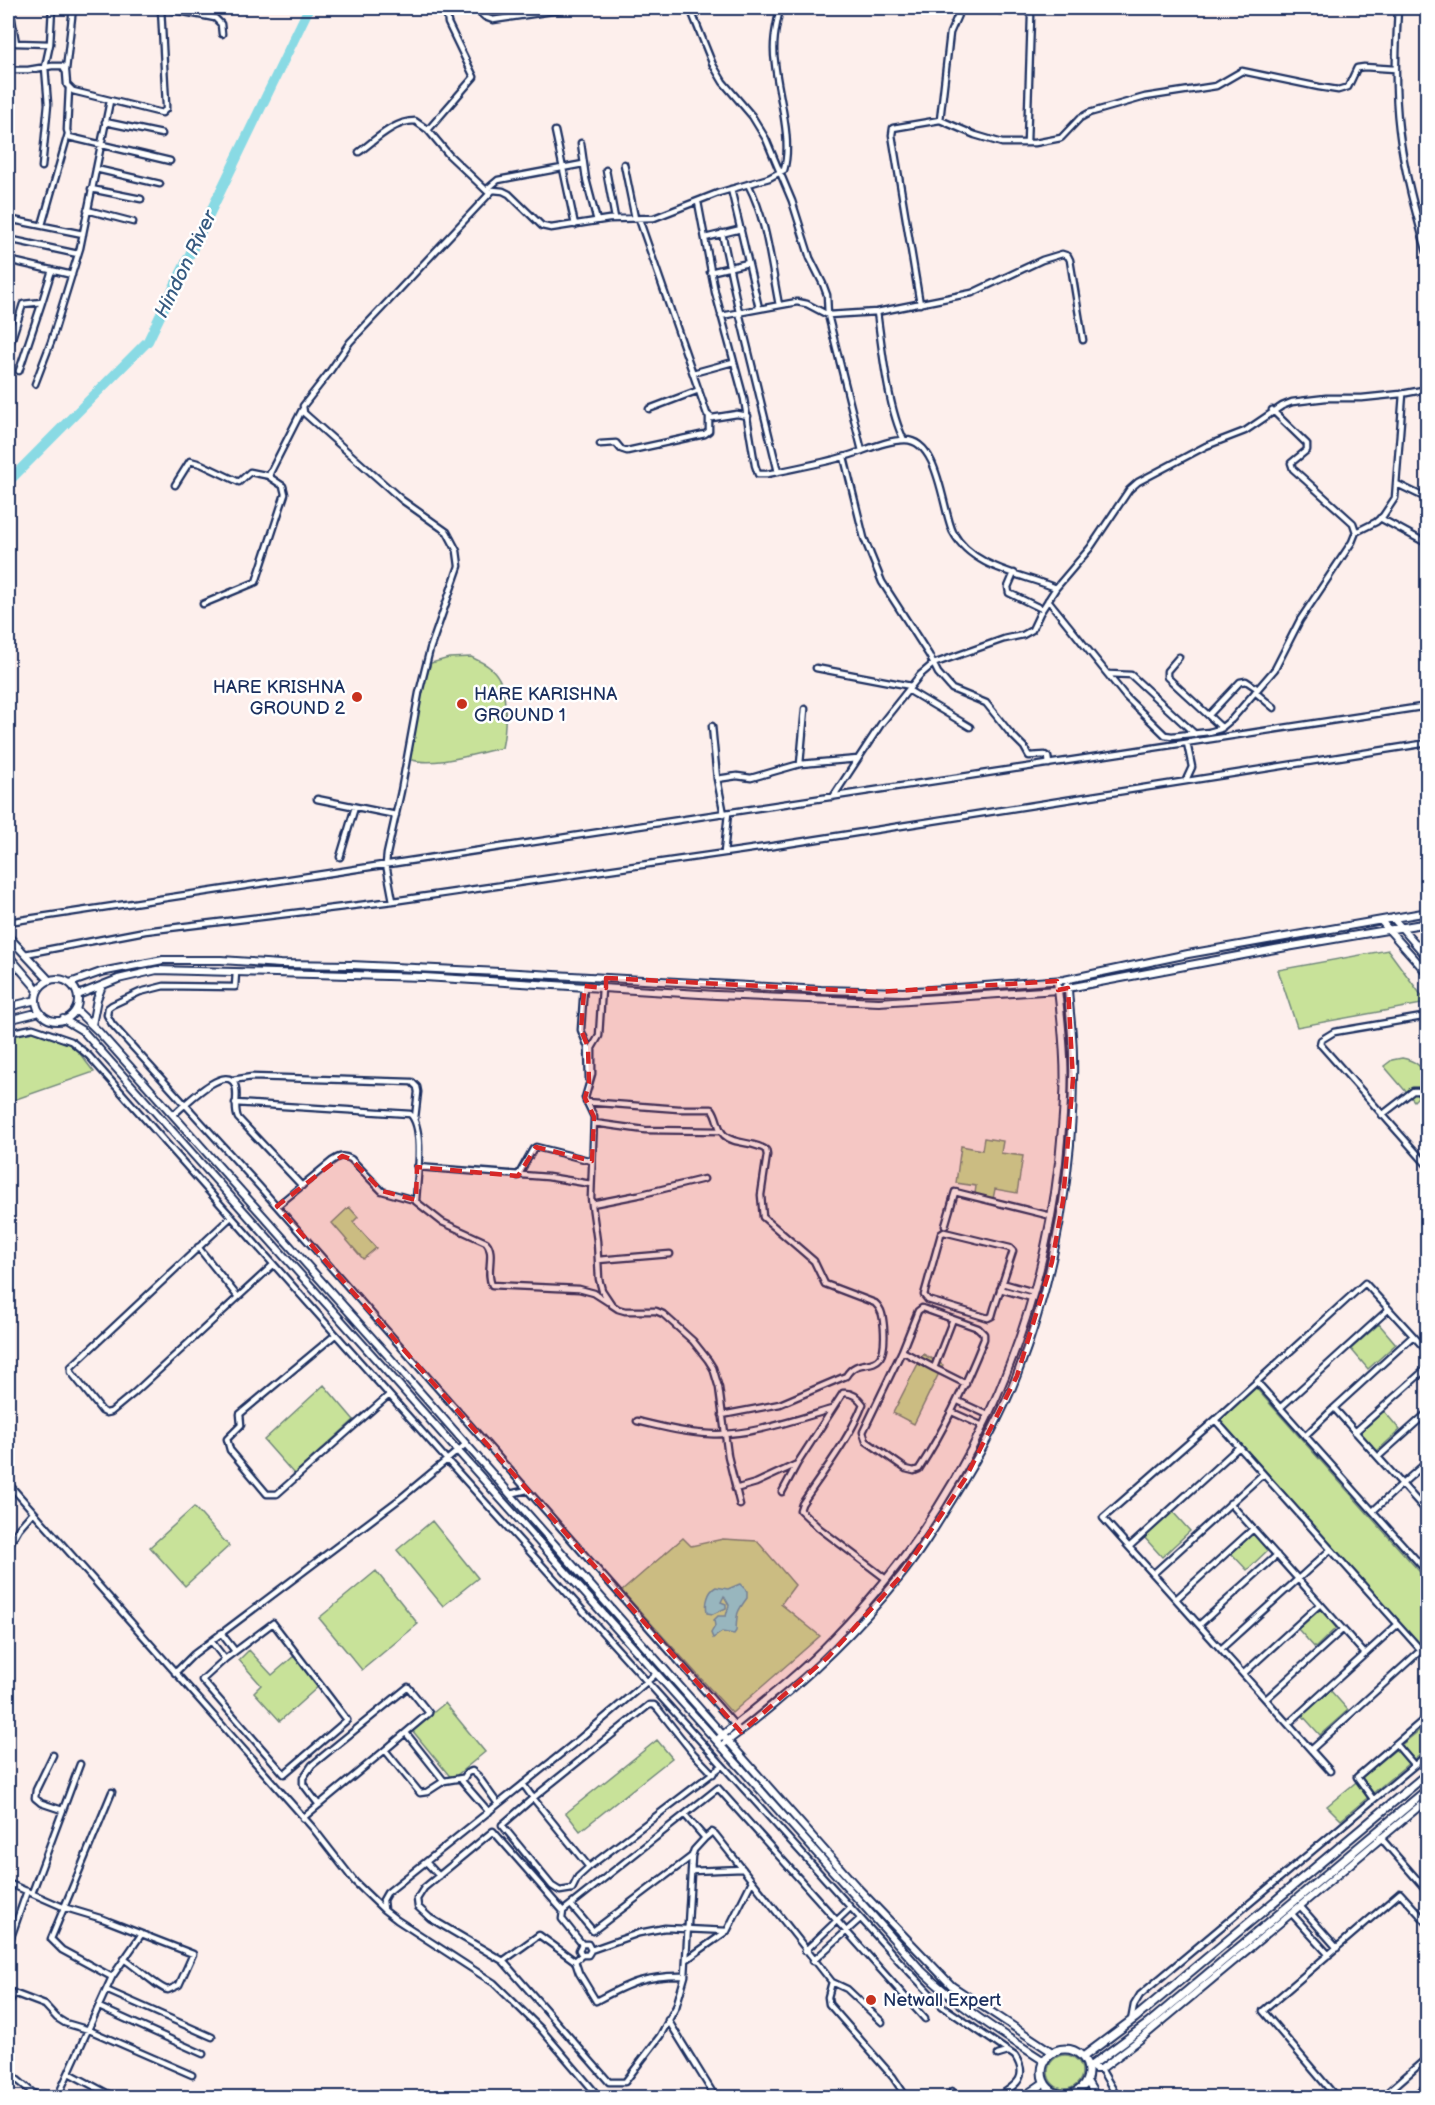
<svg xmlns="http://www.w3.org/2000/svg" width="1435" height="2105" viewBox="0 0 1435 2105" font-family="'Balsamiq Sans',sans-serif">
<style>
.green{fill:#c8e299;stroke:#72887c;stroke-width:1.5}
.water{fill:#89dae4;stroke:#5d96ae;stroke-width:1.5}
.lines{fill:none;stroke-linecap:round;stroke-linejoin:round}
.river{stroke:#89dae4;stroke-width:10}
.minor-casing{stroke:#1b2f5e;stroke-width:9}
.tertiary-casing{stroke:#1b2f5e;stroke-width:10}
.secondary-casing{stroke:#1b2f5e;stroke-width:11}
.minor{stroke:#fff;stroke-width:4.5}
.tertiary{stroke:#fff;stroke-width:6}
.secondary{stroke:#fff;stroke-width:7}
.marked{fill:#d62828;fill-opacity:0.2;stroke:#d62828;stroke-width:4.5;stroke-dasharray:12 8;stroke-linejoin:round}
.poi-dot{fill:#c8321e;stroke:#fff;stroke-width:2}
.labels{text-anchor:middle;stroke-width:5;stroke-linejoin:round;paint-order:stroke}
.poi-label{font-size:18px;fill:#1b2f5e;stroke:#fff;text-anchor:start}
.water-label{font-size:20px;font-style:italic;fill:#365a80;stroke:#fff}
</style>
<rect width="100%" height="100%" fill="#fdefec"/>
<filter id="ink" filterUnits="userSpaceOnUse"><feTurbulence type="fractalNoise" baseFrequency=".0167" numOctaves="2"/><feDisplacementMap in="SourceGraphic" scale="12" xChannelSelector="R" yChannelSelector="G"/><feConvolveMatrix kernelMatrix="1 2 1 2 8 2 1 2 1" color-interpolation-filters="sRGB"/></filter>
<g filter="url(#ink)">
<path class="green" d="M471,657C481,662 492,666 498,677C508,692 506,730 502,748C476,753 434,768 409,759L421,693L431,663L449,658Z
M1388,950L1427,1003L1297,1027L1278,970Z
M26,1029L73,1045L94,1072L8,1102V1035Z
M1402,1058C1427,1063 1433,1084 1414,1101L1384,1066L1392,1060Z
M984,1138L1003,1141L1001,1153L1023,1156L1017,1193L995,1189L992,1204L974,1201L976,1186L956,1183L961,1146L982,1150Z
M349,1207L358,1217L353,1222L376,1248L363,1259L332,1223Z
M1379,1324L1396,1344L1368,1369L1351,1349Z
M923,1354L943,1365L914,1424L893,1413Z
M324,1385L354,1420L294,1474L264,1440Z
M1255,1387L1427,1580V1653L1219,1419Z
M1384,1411L1400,1430L1376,1452L1359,1434Z
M194,1507L229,1546L185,1586L150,1547Z
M1172,1511L1190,1531L1162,1557L1144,1537Z
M432,1521L478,1578L443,1606L397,1550Z
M1252,1532L1268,1550L1247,1570L1230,1552Z
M683,1538L691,1546L723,1539L757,1541L795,1585L781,1604L820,1636L732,1713L622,1591Z
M376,1571L418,1624L362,1670L319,1618Z
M1321,1609L1337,1627L1315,1648L1298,1629Z
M249,1650L272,1675L294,1656L320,1685L280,1721L254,1692L261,1685L239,1660Z
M1330,1690L1348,1710L1320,1735L1302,1715Z
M445,1703L485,1752L452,1779L412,1730Z
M1427,1724V1748L1341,1820L1327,1806Z
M657,1740L672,1758L580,1831L566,1813Z
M1048 2072a17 17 0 1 1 34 0a17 17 0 1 1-34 0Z"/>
<path class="water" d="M740,1584L747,1591V1598C736,1613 737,1613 736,1631L734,1634L722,1632L713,1638L711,1633L715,1626L714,1620L718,1616H726L729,1605L724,1596L721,1602L726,1604V1608L713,1614L707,1613C705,1603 708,1591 716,1587L728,1589Z"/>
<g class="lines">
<path class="river" d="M8,482L148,341L309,8"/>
<g class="minor-casing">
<path id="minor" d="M10,8L16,43L50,44
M163,8L215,18L221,24L222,34
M454,8L447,14L448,23L474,77L428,130L449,155L489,193
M475,8L485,17L493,20L573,8
M690,8L713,65L723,82L752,116L766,139L792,201L810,258L823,284L827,295L828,315L862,451
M1398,8C1396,48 1394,88 1399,129C1404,172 1416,214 1428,256
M1000,11H1027L1031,16L1027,143
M8,70H28L52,66H62L66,72L67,85L73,91L162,113L166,109V105L161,8
M66,70L73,8
M69,88L67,130L69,137L170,161
M940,120L950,33L961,8
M105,122L162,134
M555,131L575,225
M581,143L586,179L597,221
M359,152C375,140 394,121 415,121L428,130
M624,164L635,218
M42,167L48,104L45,67L50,44L52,8
M96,169L160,184
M606,170L615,218
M748,184C767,220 771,265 779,305
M91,189L141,199
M731,189L759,308
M486,190L498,180L583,164
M698,202L715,292L744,399L755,465L758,474H767C792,469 818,464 843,457C863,452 884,440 905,440C939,440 942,509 953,532C972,568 1022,574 1056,588
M87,210L133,222
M8,219L83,234
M639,219L707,414L712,418L737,414L748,416
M42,225L68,134
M722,233L739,312L778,472
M705,238L741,229
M8,239L78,254
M8,260L72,275
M710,272L748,263
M920,304L892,135L893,128L940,120L975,135L1002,143H1035L1061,138L1080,118L1089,113L1145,97L1216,86L1242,71L1319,87L1338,90L1348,87L1357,68L1364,67L1395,69
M877,312C882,348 888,409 904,440
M721,316L797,302L807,304L828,315L877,312L972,293L1042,260L1062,254L1068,256L1070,260L1083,340
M8,351L23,304L42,302L52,270
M19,371L42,302
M693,373L733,362
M35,384L51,342L80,248L110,101
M649,409L699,390
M600,444L616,443L621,449L627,451L705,434L709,431V417
M844,457L864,538L882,582L929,655L938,673L952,689L986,703L1010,733L1024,747L1029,756L1045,755L1048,757L1049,764
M1397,484L1428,499
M175,485L190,461L201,464L239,482L250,472L270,476
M1380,518L1428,544
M1356,532L1376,522L1383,516L1395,498L1403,394
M1014,573L1008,587L1009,593L1042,609
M1048,600L1126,697L1165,735L1172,736L1209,732L1220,729L1232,719L1275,669L1300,620L1352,542L1356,532L1353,523L1293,469L1291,463L1307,450V444L1272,410
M203,604L256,582L285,494L283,486L271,478L270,473L302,410
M1179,657L1167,671V677L1222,728
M816,668L911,686
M1109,674L1131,675L1195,734
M908,690L970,727
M1255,692L1274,708
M1209,715L1240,682L1246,681L1258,689
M712,726L717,779L724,814
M800,764L805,709
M717,779L737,776L751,778L800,764L858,759
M1186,780L1192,767L1187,743
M833,797L881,724L920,675L933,664L1004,639L1023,635L1032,630L1040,613L1056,588L1090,548L1129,490L1138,482L1206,446L1245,431L1282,406L1292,402L1326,398H1362L1401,394L1428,389
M317,799L396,815
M724,853L728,813
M340,857L355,807
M393,901L386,864L387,854L401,791L419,693L430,649L459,566L457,551L447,532L402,500L304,413L303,406L328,374L350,342L493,190L503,191L509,194L542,226L551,228L609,219L654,218L718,193L769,178L784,170C793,139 778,95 775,63C772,43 776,27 780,8
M8,922L1428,706
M25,954L145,931L393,901L780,845L1428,743
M236,972L235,987L164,986L140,992L112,1005L108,1008L107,1015L112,1024L259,1186L741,1732
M584,986L581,1030L588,1047L589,1080
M602,988L599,1036L592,1048V1074L585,1098L594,1117L591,1198L597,1241L599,1279L602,1290L612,1305L618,1309L625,1311H656L663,1314L693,1341L708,1360L713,1368L719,1388L728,1456L740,1505
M1428,1016L1334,1032L1321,1040L1320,1044L1428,1166
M8,1033L33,1028L71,1041L89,1056L447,1460L899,1961L942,2006L1015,2056C1030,2079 1014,2086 996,2098
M1427,1048L1428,1047
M232,1080L252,1077L412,1082L417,1087L418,1092L415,1118
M586,1102L679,1109H712C718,1117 717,1128 724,1135C734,1145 754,1141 766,1150L767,1155L761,1195L763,1217L814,1261L825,1284L875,1303C883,1310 883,1319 884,1329C887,1382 861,1351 846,1376L780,1404L722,1415
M235,1103L410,1114C425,1127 417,1181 416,1201
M173,1115C183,1107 226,1062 235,1085C239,1095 233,1107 238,1118L302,1186
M1382,1115L1413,1091H1418L1428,1098
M594,1123L645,1130L721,1131
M417,1167L548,1177L591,1184
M518,1176L533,1149L536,1147L592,1161
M592,1204L638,1195L704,1179
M277,1206L332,1161C339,1156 343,1155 351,1159L382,1191L414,1200L442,1222L486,1242C496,1253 485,1272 492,1285L579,1289L594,1293L608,1302
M231,1217L71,1367V1372L102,1411L106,1413L111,1412L134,1393L273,1265
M945,1226L955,1192L1051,1216
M944,1232L1010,1248L1013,1251L994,1309L992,1316L988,1318L928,1300L924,1295L941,1234Z
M198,1247L238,1297
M598,1260L670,1254
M1002,1283L1034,1292
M1000,1289L1032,1298
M922,1308L978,1328L984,1334V1339C966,1384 946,1427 919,1469L914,1471L906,1469L866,1441L863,1432L902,1351L918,1311Z
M335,1335L240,1414L241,1425L227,1439L230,1450L267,1494H277L389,1395
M902,1351L934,1368L953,1319
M934,1368L966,1384
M1257,1382L1428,1573
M958,1401L988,1415
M1280,1408L1389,1309
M1334,1408L1413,1336
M952,1412L983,1426
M1215,1420L1428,1658
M637,1421C662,1427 685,1433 710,1434C751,1436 794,1420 832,1409
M1355,1432L1428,1367
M1305,1436L1334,1408L1402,1484L1373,1511
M1378,1457L1428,1412
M1428,1461L1402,1484L1428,1513
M8,1483L313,1828L355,1882L384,1910
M735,1489L756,1483L797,1464
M782,1492L797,1464L843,1393C852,1392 858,1397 863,1404C849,1440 823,1472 802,1504L800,1510L819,1528L886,1579
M510,1494L527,1490
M1230,1503L1365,1654
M8,1547L19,1528L33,1512
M1129,1547L1239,1447
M1153,1574L1263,1474
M1176,1599L1253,1529
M273,1623L347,1720L284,1774L202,1680L225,1659Z
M1199,1625L1277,1555
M221,1633L235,1651
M211,1641L225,1659
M1221,1649L1330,1550
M175,1673L194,1654L401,1498L466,1444
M1243,1674L1320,1604
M1266,1699L1343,1629
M1288,1724L1397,1625
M406,1733L444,1781
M1396,1744L1414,1765
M1311,1750L1420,1651
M53,1755L36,1790L35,1798L41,1803L62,1810
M1330,1771L1103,1518L1215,1420L1365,1283L1428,1352
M523,1784L533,1798L502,1825L552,1886L560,1891L572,1889L578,1877L589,1867L722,1766
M112,1792L51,1939L62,1950L112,1977
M1373,1799L1357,1777L1428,1716
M319,1805L303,1784V1778L312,1765L408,1687L429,1713L385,1750
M489,1812L462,1781L467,1773L472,1771L478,1776L498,1804
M685,1815L705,1838L712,1832L715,1834L832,1982L828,1997L829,2004L893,2077L907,2098
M303,1818L385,1750L420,1793L427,1792L444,1781L462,1778
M1380,1837L1428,1892
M426,1862L439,1876
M589,1867L533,1798L649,1705H654L658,1709L693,1753L713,1774
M691,1871L743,1869
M8,1883L63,1907L103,1919L193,1954L179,1985L168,1990C159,1989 135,1966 124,1959
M32,1893L80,1764
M571,1905L593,1931L692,1856
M1300,1906L1337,1948
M1291,1913L1329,1955
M9,1943L27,1891
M582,1944L579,1950L582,1955H588L591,1950L639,1933L665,1928L727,1931L752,1881
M591,1950L588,1944H582L562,1919L563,1911L718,1788L925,2019
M805,1951L850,1908
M582,1955L575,1961L579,1973L596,2001C629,1983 647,1975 685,1976
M686,1960L727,1931
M503,1961L430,1918L418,1907L417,1899L424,1888L493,1831L563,1911
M575,1961L539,1935L503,1961L609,2082H625L660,2036L676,2007L685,1976L692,1856L694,1850L705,1838
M813,1961L860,1919
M832,1982L847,1989L882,2022
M106,1990L212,2037
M8,1991L45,2005L57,2018L65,2023L89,2030L192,2075
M8,2004L14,1994
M99,2007L203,2054
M668,2020L716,2098
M1131,2021L1134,2005L1140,1995L1428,1754
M998,2055L1008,2052
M1101,2069L1118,2098
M8,2072L39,2098
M69,2073L116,2098
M952,2091L956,2098
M57,2098L112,1977L141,1935
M600,2098L540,2028L494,1983L397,1920L384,1910L383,1900L387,1893L577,1741L656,1674
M1337,2098L1263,2011L1400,1893L1428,1924
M1381,2098L1428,2057
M1413,2098L1428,2085"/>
</g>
<g class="tertiary-casing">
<path id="tertiary" d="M1393,918L1428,958
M1381,921L1428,974
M8,936L49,980
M8,955L38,990
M36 1000a21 21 0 1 1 42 0a21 21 0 1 1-42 0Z
M70,983L101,972L163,960H221L280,964L351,965L500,972L821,990L903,992L1064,980L1188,954L1428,912
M78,995L118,979L157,970L424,977L716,995L879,1002L1058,990L1068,988L1067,986
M8,1007L36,1000
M76,1010L99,1032L390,1358L856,1886L952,1986L1052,2052
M63,1019L83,1031L922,1971C959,2007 1001,2033 1044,2061
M8,1020L40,1012
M92,1025L97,999L102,986
M719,1738C758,1706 800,1674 835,1637C961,1508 1039,1341 1059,1162C1062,1128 1066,1092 1064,1058C1063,1032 1060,1006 1057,981
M725,1743C790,1694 848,1641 899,1578C918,1555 934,1529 950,1503C975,1463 1000,1420 1017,1375C1056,1274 1075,1164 1073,1056C1073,1033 1069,1011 1068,988L1275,949L1428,923
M1091,2066L1095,2069H1101L1143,2037L1428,1799
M1087,2081L1097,2098
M1074,2094L1079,2098"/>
</g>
<g class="secondary-casing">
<path id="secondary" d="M1042 2072a23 23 0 1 1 46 0a23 23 0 1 1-46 0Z
M1083,2057L1135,2018L1428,1773
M1088,2068L1149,2023L1428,1789
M1022,2098L1044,2083
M1044,2098L1052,2092"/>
</g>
<use href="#minor" class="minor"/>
<use href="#tertiary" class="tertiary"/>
<use href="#secondary" class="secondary"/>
</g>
</g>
<path class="marked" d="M606,978L877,992L1057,981L1058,990L1068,988L1073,1079L1063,1201L1052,1262L1017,1376L965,1479L900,1577L828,1657L741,1732L277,1206L342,1156L351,1159L382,1191L416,1200L417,1167L518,1176L536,1147L592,1161L594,1117L585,1098L589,1083L588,1047L581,1030L584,992V986L606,988Z"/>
<g class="poi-dot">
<circle cx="357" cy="697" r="6"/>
<circle cx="462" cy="704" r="6"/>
<circle cx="871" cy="2000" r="6"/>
</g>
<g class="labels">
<g class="poi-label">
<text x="345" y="693" text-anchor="end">HARE KRISHNA<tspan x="345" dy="21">GROUND 2</tspan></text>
<text x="474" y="700">HARE KARISHNA<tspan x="474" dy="21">GROUND 1</tspan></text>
<text x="883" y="2006">Netwall Expert</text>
</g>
<g class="water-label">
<text transform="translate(185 264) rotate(-64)" y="7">Hindon River</text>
</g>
</g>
<rect width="1435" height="2105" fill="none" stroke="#fff" stroke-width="30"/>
<rect x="15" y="15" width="1405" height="2075" fill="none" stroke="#1b2f5e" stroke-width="2" filter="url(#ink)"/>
</svg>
